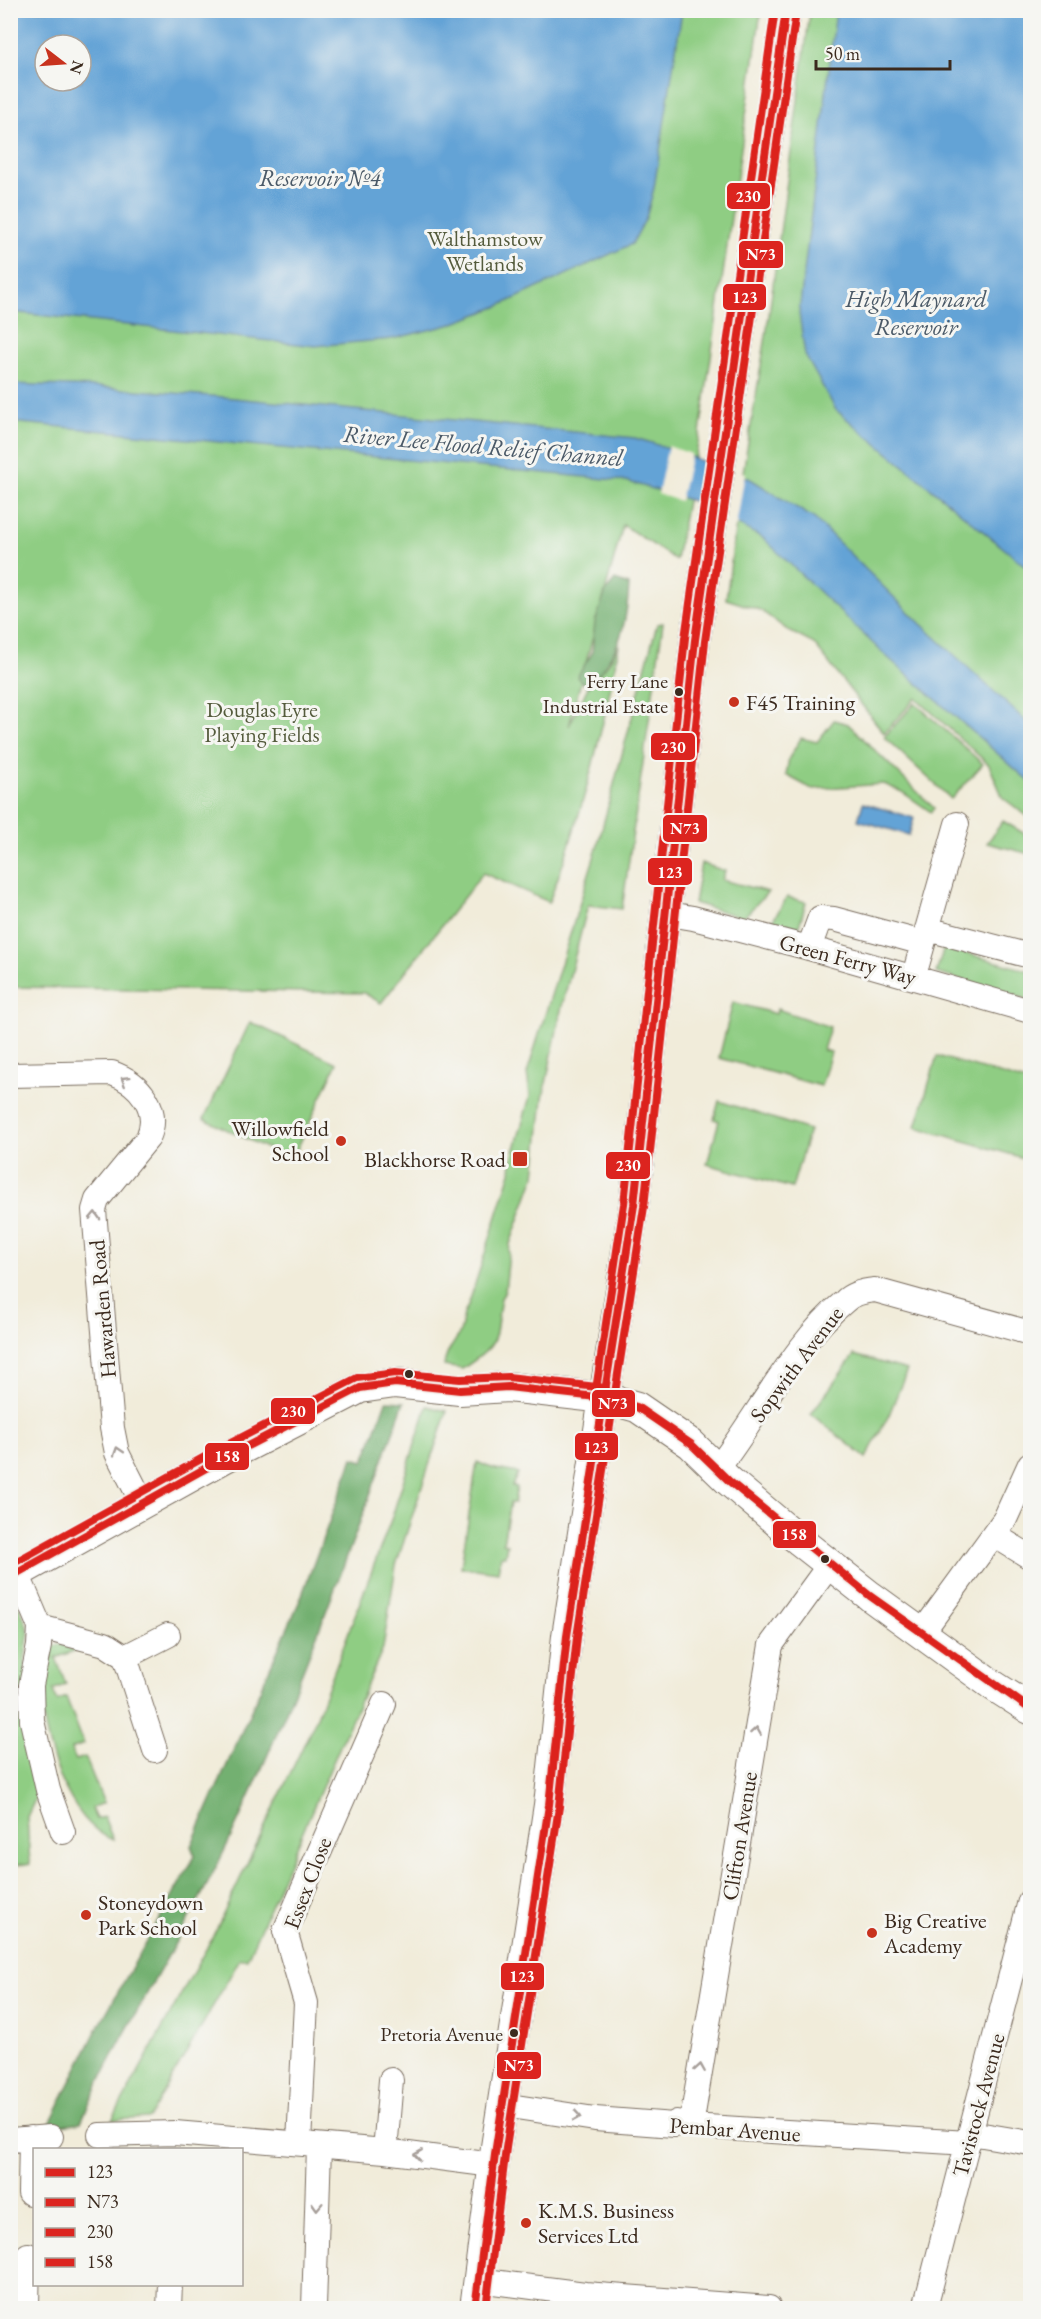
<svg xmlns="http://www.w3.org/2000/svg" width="1041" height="2319" viewBox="0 0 1041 2319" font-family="'EB Garamond',serif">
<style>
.green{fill:#8fcd83;stroke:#657c50;stroke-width:1.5;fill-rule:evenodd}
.forest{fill:#73b071;stroke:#576d48;stroke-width:1.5}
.water{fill:#63a3d6;stroke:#4f667a;stroke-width:1.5;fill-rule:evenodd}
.pier{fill:#f1ecda}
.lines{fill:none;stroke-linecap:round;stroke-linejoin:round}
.minor-casing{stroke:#7b6e60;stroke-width:26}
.major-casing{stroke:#7b6e60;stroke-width:32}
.minor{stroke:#fff;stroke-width:24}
.major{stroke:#fff;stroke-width:30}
.bus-1-casing{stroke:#f6f6f2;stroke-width:12}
.bus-2-casing{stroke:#f6f6f2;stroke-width:12}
.bus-3-casing{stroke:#f6f6f2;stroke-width:12}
.bus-4-casing{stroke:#f6f6f2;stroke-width:12}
.bus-1{stroke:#dc241f;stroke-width:8}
.bus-2{stroke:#dc241f;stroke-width:8}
.bus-3{stroke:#dc241f;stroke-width:8}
.bus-4{stroke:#dc241f;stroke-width:8}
.oneway{stroke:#a79f9a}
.bus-dot{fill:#3b2a1e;stroke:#f6f6f2;stroke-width:2}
.poi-dot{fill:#c8321e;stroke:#f6f6f2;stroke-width:2}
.labels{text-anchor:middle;stroke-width:6;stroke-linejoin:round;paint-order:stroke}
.bus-label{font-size:20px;fill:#3b2a1e;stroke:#f6f6f2;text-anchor:end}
.park-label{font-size:22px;fill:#545b3c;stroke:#f6f6f2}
.poi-label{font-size:22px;fill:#3b2a1e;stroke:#f6f6f2;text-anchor:start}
.street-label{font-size:22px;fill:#3b2a1e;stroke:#f6f6f2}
.water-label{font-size:24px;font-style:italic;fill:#4b5a68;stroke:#f6f6f2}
.line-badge{stroke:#f6f6f2;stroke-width:2}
.badge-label{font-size:16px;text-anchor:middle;font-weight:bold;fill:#fff}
</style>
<rect width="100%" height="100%" fill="#f6f6f2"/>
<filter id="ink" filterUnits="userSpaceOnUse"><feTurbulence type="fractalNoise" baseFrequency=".0167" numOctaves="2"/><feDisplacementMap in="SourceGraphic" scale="12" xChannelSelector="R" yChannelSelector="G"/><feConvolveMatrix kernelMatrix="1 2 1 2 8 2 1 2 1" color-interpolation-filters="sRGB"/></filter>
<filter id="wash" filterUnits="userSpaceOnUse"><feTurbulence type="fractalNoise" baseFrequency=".008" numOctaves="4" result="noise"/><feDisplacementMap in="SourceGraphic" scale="24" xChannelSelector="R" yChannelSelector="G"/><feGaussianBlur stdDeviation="1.35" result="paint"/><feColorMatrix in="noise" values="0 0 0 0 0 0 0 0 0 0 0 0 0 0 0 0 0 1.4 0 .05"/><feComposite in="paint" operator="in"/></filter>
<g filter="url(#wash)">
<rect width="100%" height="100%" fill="#f1ecda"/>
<path class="green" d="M11,11H761L700,433L676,560L623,525L569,726L588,687L608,664L619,645C603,732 581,819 549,902L483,873L381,1003L364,993L11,987ZM45,45H81V81H45Z
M810,11H1030V818L1003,798L989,765L916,698L884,733L814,644L789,631L760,610L726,599L743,472L766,336Z
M663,623L622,909L588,905L561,1010L543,1098L535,1176L510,1244L505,1292L501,1298C493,1342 503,1342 462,1369L444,1366C445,1352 454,1345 460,1332C464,1322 461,1315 468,1306L511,1172L512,1159L530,1096L527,1073L596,851L657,624Z
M915,703L983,764L951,799L884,737Z
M834,720L848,724L934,808L931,812L902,792L884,784L812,789L786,775L789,758L801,738L817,742Z
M1003,821L1030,837V854L987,843Z
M701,863L725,871L722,880L768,892L743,918L694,903Z
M787,897L806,902L797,933L770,925Z
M944,947L1030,971V1000L936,973Z
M733,1002L776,1014L777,1009L830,1027L823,1050L831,1052L821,1086L719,1058Z
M250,1022L337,1063L292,1160L204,1119Z
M937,1056L1030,1083V1160L916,1127Z
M719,1101L809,1130L792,1188L707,1164L719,1121L714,1119Z
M854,1355L907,1370L889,1415L866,1458L811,1414Z
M427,1406L447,1411L446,1414L396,1565L383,1648L247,1959H240L149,2118L112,2120L212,1938L316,1719L392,1517Z
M477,1462L491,1468L518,1473L512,1486L517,1487L514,1503H510L503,1543L507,1544L505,1556H501L498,1572L461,1567Z
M10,1603L20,1608L29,1631L25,1659L38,1793L27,1817L30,1864L11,1865Z
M60,1644L76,1650L56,1658L66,1684L53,1690L57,1701L66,1697L84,1744L71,1749L76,1760L85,1757L104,1803L91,1808L96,1819L104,1817L113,1840C66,1821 41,1736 41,1689C41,1675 45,1661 48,1648Z"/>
<path class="forest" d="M615,580L629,585C626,632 619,651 588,687L577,677L592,653L595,622L606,591Z
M386,1401L404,1402C350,1550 296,1699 229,1841C184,1937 123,2025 81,2122L48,2127L96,2031L195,1856L191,1846L300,1600L353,1458L364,1461Z"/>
<path class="water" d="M11,10H682V11L654,188L646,218L632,244L499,306L449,325L392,339L315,346L11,312ZM45,45H81V81H45Z
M836,11H1030V570L836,410L805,355L799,313Z
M11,384L99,387L224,397L635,438L652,443L749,478L815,519L920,623L1030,725V782L885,655L763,538L696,502L626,481L11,422Z
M863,803L914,818L909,835L858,820Z"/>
<path class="pier" d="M668,446L691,454L680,501L658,494Z
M708,460L745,473L736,527L699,507Z"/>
</g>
<g filter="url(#ink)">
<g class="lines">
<g class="minor-casing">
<path id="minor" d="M663,913L693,918L809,948L1030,1011
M927,929L1030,956
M809,948L820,918L834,919L923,943
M917,965L957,824
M10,1075L112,1073C140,1083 161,1109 148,1138L97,1200L94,1210L112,1428L117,1453L143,1504
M718,1468C758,1416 795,1342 845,1301C853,1293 864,1291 875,1290L1030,1333
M994,1535L1030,1557
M17,1573L40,1627L39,1646L31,1685L32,1721L48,1790L63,1832
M40,1627L105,1644L125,1657L155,1750
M921,1634L1005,1519L1030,1464
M125,1657L168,1635
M503,2105L595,2119L674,2125L677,2122L691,2126L968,2143
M691,2126L771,1645L830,1564
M971,2133L1030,2143
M100,2135L175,2133L385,2151L493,2165
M10,2140L51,2137
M299,2143L306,2003L285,1931L384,1704
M385,2151L391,2080
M30,2193L31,2138
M478,2280L585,2294L769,2308
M27,2308L28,2255
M169,2308L170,2284
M314,2308L319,2147
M925,2308L1030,1901"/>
</g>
<g class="major-casing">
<path id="major" d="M10,1577L224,1458L360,1388L395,1383L460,1390L508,1387L605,1398L637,1407L691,1444L729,1481L800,1541L870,1596L994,1686L1030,1709
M475,2308L496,2147L549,1805L567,1636L634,1205L695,640L786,10"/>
</g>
<use href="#minor" class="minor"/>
<use href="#major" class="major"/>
<g class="bus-1-casing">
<path id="bus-1" d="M475,2308L496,2147L549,1805L567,1636L634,1205L695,640L786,10"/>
</g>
<g class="bus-2-casing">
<path id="bus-2" d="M486,2308L506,2148L559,1807L577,1637L644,1207L705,641L796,12"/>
</g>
<g class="bus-3-casing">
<path id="bus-3" d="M595,1396L624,1204L685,638L775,10
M10,1565L219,1449L357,1378L395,1373L460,1379L508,1377L606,1388"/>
</g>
<g class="bus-4-casing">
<path id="bus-4" d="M10,1577L224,1458L360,1388L395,1383L460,1390L508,1387L605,1398L637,1407L691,1444L729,1481L870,1596L1030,1709"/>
</g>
<use href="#bus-1" class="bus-1"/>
<use href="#bus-2" class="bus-2"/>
<use href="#bus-3" class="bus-3"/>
<use href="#bus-4" class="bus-4"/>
</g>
<defs><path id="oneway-chevron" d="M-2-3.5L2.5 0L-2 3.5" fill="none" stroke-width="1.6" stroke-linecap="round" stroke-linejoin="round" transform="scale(1.5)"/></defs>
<g class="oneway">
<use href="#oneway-chevron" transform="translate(125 1080) rotate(-148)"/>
<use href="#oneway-chevron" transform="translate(95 1216) rotate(-88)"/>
<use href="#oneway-chevron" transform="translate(118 1451) rotate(-108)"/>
<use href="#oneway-chevron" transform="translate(756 1731) rotate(-81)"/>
<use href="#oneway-chevron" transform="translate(700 2068) rotate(-81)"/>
<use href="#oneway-chevron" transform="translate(577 2116) rotate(9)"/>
<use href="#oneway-chevron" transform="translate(418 2155) rotate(-172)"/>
<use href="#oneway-chevron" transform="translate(317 2206) rotate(92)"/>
</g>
</g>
<g class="bus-dot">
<circle cx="679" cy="692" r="5"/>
<circle cx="409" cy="1374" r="5"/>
<circle cx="825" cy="1559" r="5"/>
<circle cx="514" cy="2033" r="5"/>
</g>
<g class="poi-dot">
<circle cx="734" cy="702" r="6"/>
<circle cx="341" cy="1141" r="6"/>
<rect x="512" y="1151" width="16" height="16" rx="3"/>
<circle cx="86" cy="1915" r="6"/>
<circle cx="872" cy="1933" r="6"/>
<circle cx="526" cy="2223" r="6"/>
</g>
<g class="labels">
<g class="bus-label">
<text x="668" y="688">Ferry Lane<tspan x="668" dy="25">Industrial Estate</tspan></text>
<text x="503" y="2041">Pretoria Avenue</text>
</g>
<g class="park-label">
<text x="485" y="246">Walthamstow<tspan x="485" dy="25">Wetlands</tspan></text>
<text x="262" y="717">Douglas Eyre<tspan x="262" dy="25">Playing Fields</tspan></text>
</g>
<g class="poi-label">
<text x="746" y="710">F45 Training</text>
<text x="329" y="1136" text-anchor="end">Willowfield<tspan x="329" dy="25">School</tspan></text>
<text x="506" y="1167" text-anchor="end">Blackhorse Road</text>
<text x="98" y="1910">Stoneydown<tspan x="98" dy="25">Park School</tspan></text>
<text x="884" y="1928">Big Creative<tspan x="884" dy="25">Academy</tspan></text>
<text x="538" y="2218">K.M.S. Business<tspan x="538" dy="25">Services Ltd</tspan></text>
</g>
<g class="street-label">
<text transform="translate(848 959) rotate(15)" y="8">Green Ferry Way</text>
<text transform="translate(102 1309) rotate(-95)" y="8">Hawarden Road</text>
<text transform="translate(796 1364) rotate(-53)" y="8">Sopwith Avenue</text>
<text transform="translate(739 1836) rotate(-81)" y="8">Clifton Avenue</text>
<text transform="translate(307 1883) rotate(-69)" y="8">Essex Close</text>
<text transform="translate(978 2105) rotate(-75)" y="8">Tavistock Avenue</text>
<text transform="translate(735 2129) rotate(4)" y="8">Pembar Avenue</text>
</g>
<g class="water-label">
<text x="320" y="186">Reservoir №4</text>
<text x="916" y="307">High Maynard<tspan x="916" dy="28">Reservoir</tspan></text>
<text transform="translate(483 446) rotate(5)" y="8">River Lee Flood Relief Channel</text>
</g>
</g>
<g class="line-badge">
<rect x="726" y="182" width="45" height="28" rx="6" fill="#dc241f"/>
<rect x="738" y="240" width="46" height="29" rx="6" fill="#dc241f"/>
<rect x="722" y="283" width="45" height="28" rx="6" fill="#dc241f"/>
<rect x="650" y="732" width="46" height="29" rx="6" fill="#dc241f"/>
<rect x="662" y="814" width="46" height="29" rx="6" fill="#dc241f"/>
<rect x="647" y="857" width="46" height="29" rx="6" fill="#dc241f"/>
<rect x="605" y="1151" width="46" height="29" rx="6" fill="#dc241f"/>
<rect x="591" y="1389" width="45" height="29" rx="6" fill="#dc241f"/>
<rect x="270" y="1397" width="46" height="28" rx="6" fill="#dc241f"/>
<rect x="574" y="1432" width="45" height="29" rx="6" fill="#dc241f"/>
<rect x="204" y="1442" width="46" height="29" rx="6" fill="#dc241f"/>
<rect x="772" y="1520" width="45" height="29" rx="6" fill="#dc241f"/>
<rect x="500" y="1962" width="45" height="29" rx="6" fill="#dc241f"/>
<rect x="496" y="2051" width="46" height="29" rx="6" fill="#dc241f"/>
</g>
<g class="badge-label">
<text x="748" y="202">230</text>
<text x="761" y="260">N73</text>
<text x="745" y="303">123</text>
<text x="673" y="753">230</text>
<text x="685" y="834">N73</text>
<text x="670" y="878">123</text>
<text x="628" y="1171">230</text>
<text x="613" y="1409">N73</text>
<text x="293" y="1417">230</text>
<text x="596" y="1453">123</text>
<text x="227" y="1462">158</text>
<text x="794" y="1540">158</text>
<text x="522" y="1982">123</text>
<text x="519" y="2071">N73</text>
</g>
<rect width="1041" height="2319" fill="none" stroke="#f6f6f2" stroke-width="36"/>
<rect x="33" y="2148" width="210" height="138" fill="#f6f6f2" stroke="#aba49d" stroke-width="1.5"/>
<rect x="45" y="2168" width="30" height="9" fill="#dc241f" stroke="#aba49d" stroke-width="1.5"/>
<text x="87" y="2178" font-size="18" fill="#3b2a1e">123</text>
<rect x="45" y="2198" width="30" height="9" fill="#dc241f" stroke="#aba49d" stroke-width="1.5"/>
<text x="87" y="2208" font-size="18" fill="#3b2a1e">N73</text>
<rect x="45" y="2228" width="30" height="9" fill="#dc241f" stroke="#aba49d" stroke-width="1.5"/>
<text x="87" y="2238" font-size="18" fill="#3b2a1e">230</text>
<rect x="45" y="2258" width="30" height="9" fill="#dc241f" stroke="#aba49d" stroke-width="1.5"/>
<text x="87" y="2268" font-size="18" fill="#3b2a1e">158</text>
<g transform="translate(63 63) rotate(107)"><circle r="28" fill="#f6f6f2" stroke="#aba49d" stroke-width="1.5"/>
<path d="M0-4.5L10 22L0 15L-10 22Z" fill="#c8321e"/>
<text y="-9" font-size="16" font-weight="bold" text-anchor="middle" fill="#3b2a1e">N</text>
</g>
<path d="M816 60v9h134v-9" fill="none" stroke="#3b2a1e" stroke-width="3"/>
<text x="825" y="60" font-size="18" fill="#3b2a1e" stroke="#f6f6f2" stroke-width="4.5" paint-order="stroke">50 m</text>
</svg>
